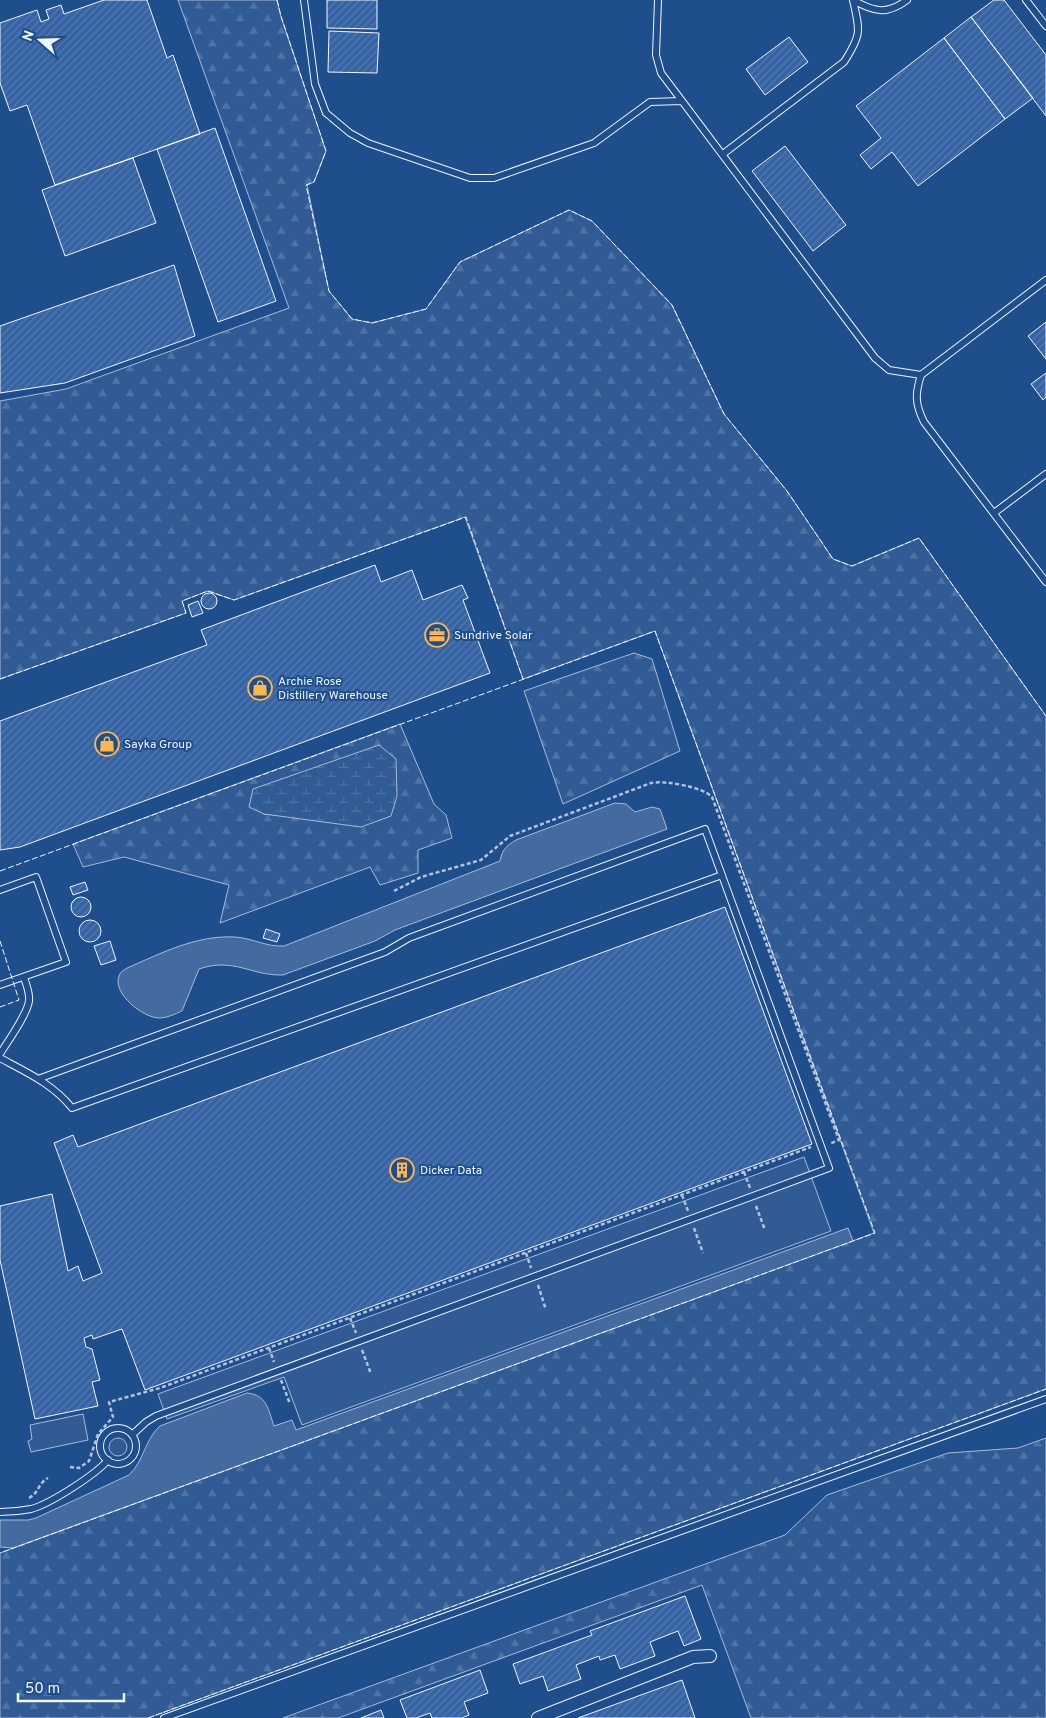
<svg xmlns="http://www.w3.org/2000/svg" width="1046" height="1718" viewBox="0 0 1046 1718" font-family="Overpass,sans-serif">
<style>
.forest{fill:url(#forest-firs);stroke:#a8bbd7;fill-rule:evenodd}
.wetland{fill:url(#wetland-marsh);stroke:#a8bbd7}
.built{fill:#305b95;stroke:#a8bbd7}
.water{fill:#446ba0;stroke:#a8bbd7}
.building{fill:url(#building-hatch);stroke:#f2f6ff}
.lines{fill:none;stroke-linecap:round;stroke-linejoin:round}
.service-casing{stroke:#f2f6ff;stroke-width:8}
.minor-casing{stroke:#f2f6ff;stroke-width:14}
.path{stroke:#b3c4dc;stroke-width:2.5;stroke-dasharray:4 2.5;stroke-linecap:butt}
.service{stroke:#1f4e8c;stroke-width:6}
.minor{stroke:#1f4e8c;stroke-width:12}
.fence{stroke:#f2f6ff;stroke-width:1;stroke-dasharray:6 2.5;stroke-linecap:butt}
.labels{text-anchor:middle;stroke-width:4;stroke-linejoin:round;paint-order:stroke}
.poi-label{font-size:12px;fill:#f2f6ff;stroke:#1f4e8c;text-anchor:start}
</style>
<defs>
<pattern id="forest-firs" width="22" height="20" patternUnits="userSpaceOnUse" patternTransform="scale(1.25)"><rect width="22" height="20" fill="#305b95"/><path d="M5 1l3.5 6h-7zM16 11l3.5 6h-7z" fill="#4e73a5"/></pattern>
<pattern id="wetland-marsh" width="20" height="14" patternUnits="userSpaceOnUse" patternTransform="scale(1.25)"><rect width="20" height="14" fill="#305b95"/><path d="M1 5h8M5 5V1M11 12h8M15 12V8" fill="none" stroke="#4e73a5"/></pattern>
<pattern id="building-hatch" width="6" height="6" patternUnits="userSpaceOnUse" patternTransform="scale(1.25)"><rect width="6" height="6" fill="#3563a3"/><path d="M-1 1l2-2M0 6l6-6M5 7l2-2" fill="none" stroke="#537ab1"/></pattern>
</defs>
<rect width="100%" height="100%" fill="#1f4e8c"/>
<path class="forest" d="M178,0H277L281,17L326,151L314,182L307,185L329,291L352,319L372,323L426,309L460,262L569,210L592,221L672,305L724,414L787,491L833,559L852,566L919,538L1046,716V1389L148,1718H0V1553L874,1233L655,631L523,679L465,517L234,600L208,591L182,601L186,613L0,679V401L66,389L289,308Z
M634,653L652,659L680,751L563,804L524,691Z
M400,724L434,804L446,815L452,838L418,850V873L380,885L370,867L220,923L229,885L124,857L83,867L73,844ZM253,789L296,817L264,814Z
M1046,1438V1718H751L702,1585L338,1718H283L785,1535L827,1495L948,1453L1018,1448Z"/>
<path class="wetland" d="M379,745L396,759L397,796L391,816L361,827L264,814L249,807L253,789Z"/>
<path class="built" d="M804,1157L831,1231L302,1425L284,1377L167,1419L158,1394Z
M83,1414L88,1440L31,1452L28,1441L32,1439L30,1425Z
M109 1447a9 9 0 1 1 18 0a9 9 0 1 1-18 0Z"/>
<path class="water" d="M615,803L626,804L635,812L652,807L660,809L667,829L395,930L375,941L283,975C251,976 234,957 199,969L182,1011C175,1014 167,1018 159,1018C144,1018 112,994 119,976C120,972 124,970 127,968C162,953 196,935 235,937C252,938 266,947 284,946C356,918 428,889 500,861C502,850 506,846 516,840Z
M848,1228L853,1241L13,1548L0,1547V1520H28L36,1518L129,1475C144,1461 145,1439 160,1426L247,1393C267,1395 268,1409 274,1426L292,1420L296,1430Z"/>
<path class="building" d="M104,0H147L167,58L173,55L200,134L55,185L27,105L10,111L0,83V23L37,10L41,22L49,19L46,10L61,5L64,14Z
M327,0H377V29L327,28Z
M994,0H1004L1046,55V116L971,17Z
M971,17L1033,98L1005,119L944,38Z
M329,31L379,33L377,73L328,72Z
M789,37L808,62L765,95L746,69Z
M944,38L1005,119L918,186L892,152L871,169L860,155L881,138L856,106Z
M215,128L276,301L218,322L157,149Z
M785,146L846,225L813,251L752,171Z
M133,158L156,223L65,256L42,190Z
M174,265L195,336L65,383L0,393V326Z
M1046,322V359L1028,336Z
M1046,373V397L1043,400L1031,384Z
M375,565L381,582L412,570L423,600L462,585L468,598L463,600L490,673L20,847L0,850V721L207,645L201,630Z
M201 601a8 8 0 1 1 16 0a8 8 0 1 1-16 0Z
M198,601L203,613L192,617L188,605Z
M85,882L88,890L73,895L70,887Z
M71 907a10 10 0 1 1 20 0a10 10 0 1 1-20 0Z
M725,907L812,1144L145,1390L122,1329L93,1339L92,1335L84,1338L86,1347L92,1349L100,1380L92,1382L98,1406L35,1419L0,1260V1206L52,1194L68,1271L78,1266L83,1281L102,1273L54,1143L73,1135L78,1147Z
M79 931a11 11 0 1 1 22 0a11 11 0 1 1-22 0Z
M266,929L280,934L277,942L263,938Z
M110,941L116,960L101,965L94,946Z
M685,1596L701,1639L684,1646L678,1631L650,1642L655,1656L620,1669L615,1655L600,1660L599,1656L576,1665L581,1679L548,1691L543,1676L520,1684L513,1664L592,1635L590,1631Z
M480,1670L488,1693L464,1702L469,1715L462,1718H432L430,1713L416,1718H407L400,1700Z
M682,1680L695,1718H578Z
M381,1710L384,1718H361Z"/>
<g class="lines">
<g class="service-casing">
<path id="service" d="M304,0L315,84L326,113L350,133L368,143L470,178H494L594,143L650,102L681,101
M658,0L656,55L661,73L875,358L889,370L921,375L1046,280
M853,0C874,12 887,15 907,0
M1026,0L1046,26
M723,154L844,62C862,34 860,31 853,0
M921,375C915,394 915,404 924,422L1046,582
M994,513L1046,474
M0,890L36,877L66,962L0,985
M0,1054C8,1041 27,1015 29,1001C30,992 26,985 24,977
M0,1058C26,1072 53,1084 72,1108L722,875
M38,1079L385,952L409,938L705,829L829,1168L156,1416L146,1422L132,1435
M100 1446a18 18 0 1 1 36 0a18 18 0 1 1-36 0Z
M0,1512C11,1512 21,1511 31,1509C50,1504 95,1475 108,1460
M164,1718L1046,1399"/>
</g>
<g class="minor-casing">
<path id="minor" d="M538,1718L693,1657L710,1656"/>
</g>
<path class="path" d="M394,891L421,877L481,860L510,836L651,783C664,780 703,787 712,797L839,1140L829,1144
M744,1172L750,1188
M682,1195L688,1211
M756,1206L765,1230
M694,1228L703,1253
M526,1253L531,1268
M538,1285L546,1310
M350,1318L356,1333
M269,1348L274,1362
M362,1350L371,1374
M281,1380L290,1404
M70,1467L79,1468L89,1461L98,1434L113,1417L109,1402L160,1388L811,1147
M29,1498C39,1493 38,1483 48,1478"/>
<use href="#service" class="service"/>
<use href="#minor" class="minor"/>
<path class="fence" d="M277,0L281,16L326,151L314,182L306,185L329,291L352,319L372,323L426,309L460,262L569,210L592,221L672,305L724,414L787,491L833,559L852,566L919,538L1046,716
M0,679L186,613L182,601L208,591L234,600L466,517L523,679
M0,871L655,631L875,1233L0,1553
M0,941L19,1000L0,1007
M148,1718L1046,1389"/>
</g>
<defs>
<g id="office-ring" transform="scale(1.25)"><circle r="9.5" fill="#1f4e8c" stroke="#ffb74d" stroke-width="1.5"/><path d="M-6-3h4V-5.5h4V-3h4V5H-6ZM-1-4.5V-3h2v-1.5ZM-6 0V1H6V0Z" fill="#ffb74d"/></g>
<g id="shop-ring" transform="scale(1.25)"><circle r="9.5" fill="#1f4e8c" stroke="#ffb74d" stroke-width="1.5"/><path d="M-5-2.5h2.3a2.7 3.5 0 0 1 5.4 0H5L5.5 6h-11ZM-1.5-2.5h3a1.5 2.3 0 0 0-3 0Z" fill="#ffb74d"/></g>
<g id="building-ring" transform="scale(1.25)"><circle r="9.5" fill="#1f4e8c" stroke="#ffb74d" stroke-width="1.5"/><path d="M-4-6H4V6H1V3H-1V6H-4ZM-2.5-4.3h1.7v1.8h-1.7ZM.8-4.3h1.7v1.8H.8ZM-2.5-1h1.7V.8h-1.7ZM.8-1h1.7V.8H.8Z" fill="#ffb74d"/></g>
</defs>
<g fill-rule="evenodd">
<use href="#office-ring" x="437" y="635"/>
<use href="#shop-ring" x="260" y="688"/>
<use href="#shop-ring" x="107" y="744"/>
<use href="#building-ring" x="402" y="1170"/>
</g>
<g class="labels">
<g class="poi-label">
<text x="454" y="639">Sundrive Solar</text>
<text x="278" y="685">Archie Rose<tspan x="278" dy="14">Distillery Warehouse</tspan></text>
<text x="124" y="748">Sayka Group</text>
<text x="420" y="1174">Dicker Data</text>
</g>
</g>
<g transform="translate(40 40) rotate(290)" stroke="#1f4e8c" stroke-width="4" paint-order="stroke">
<path d="M0-4L9 19L0 12L-9 19Z" fill="#f2f6ff"/>
<text y="-8" font-size="14" font-weight="bold" text-anchor="middle" fill="#f2f6ff">N</text>
</g>
<path d="M18 1693v8h106v-8" fill="none" stroke="#f2f6ff" stroke-width="2.5"/>
<text x="25" y="1693" font-size="15" fill="#f2f6ff" stroke="#1f4e8c" stroke-width="4" paint-order="stroke">50 m</text>
</svg>
